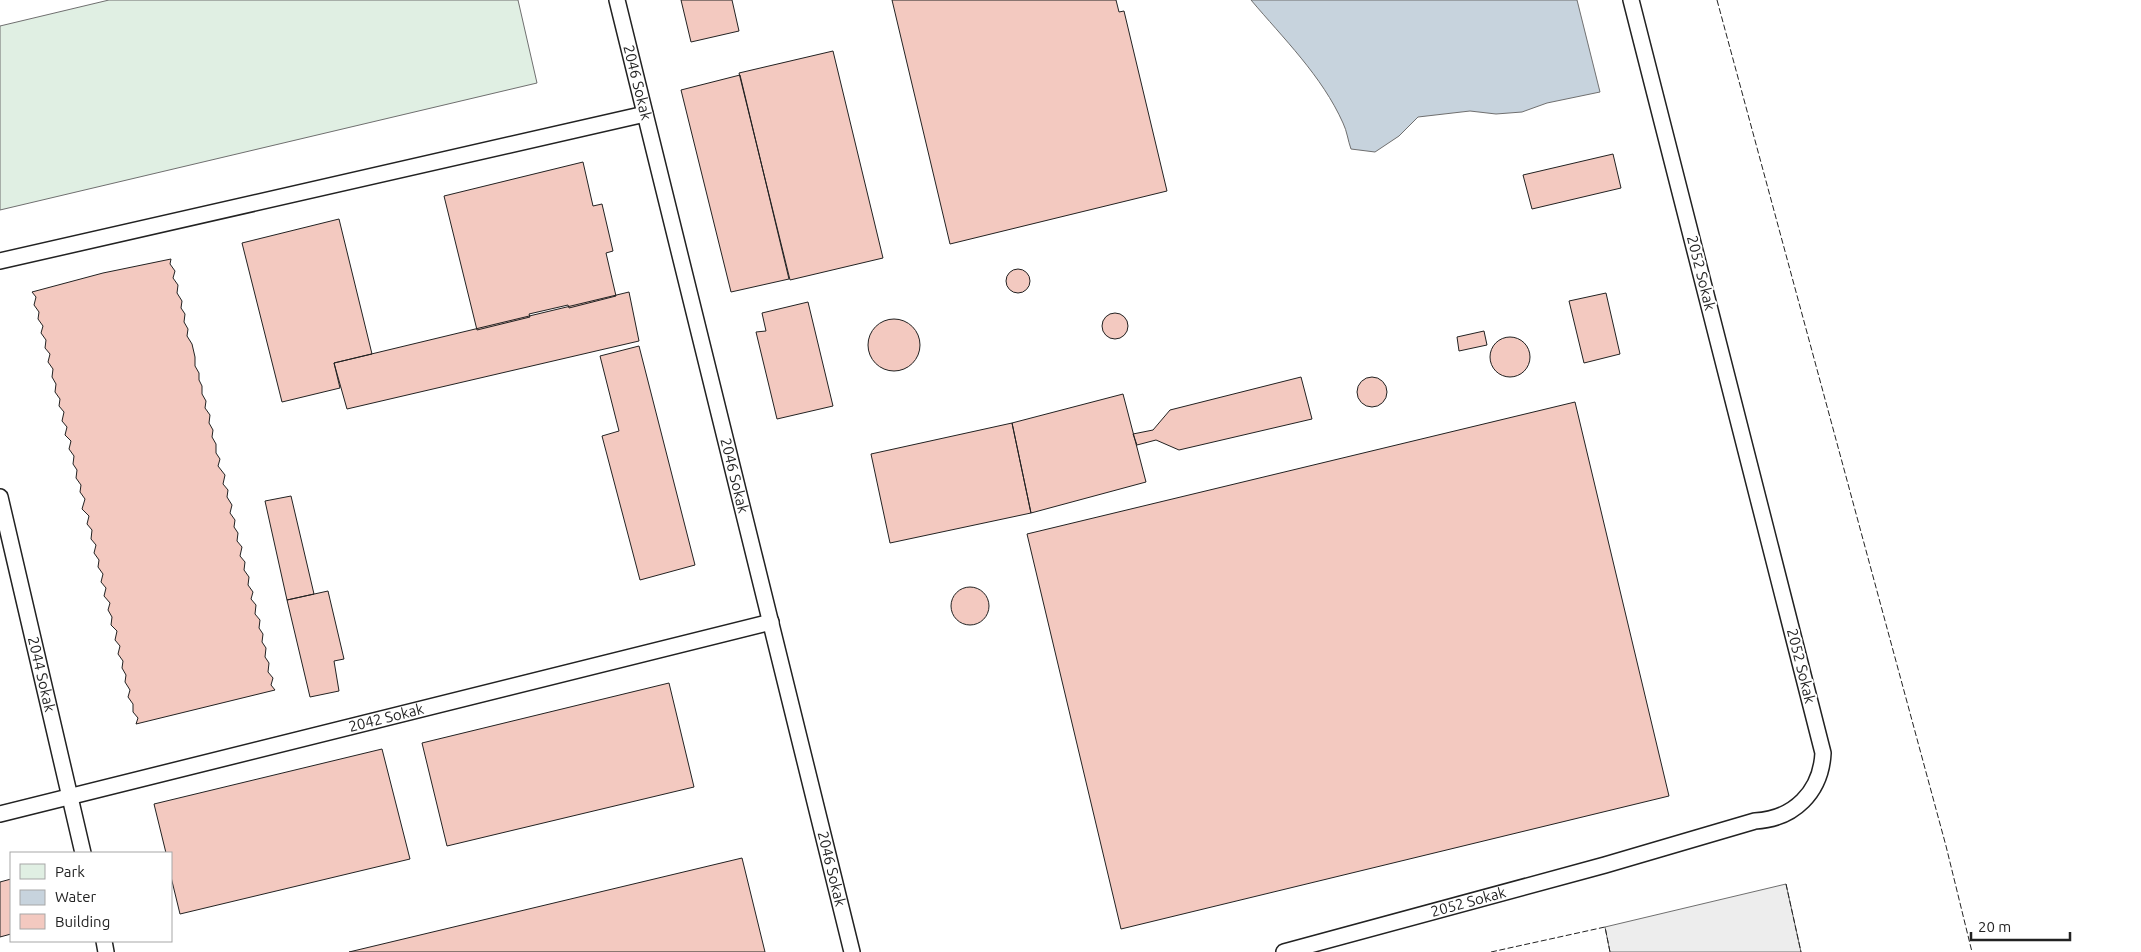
<svg xmlns="http://www.w3.org/2000/svg" width="2141" height="952" viewBox="0 0 2141 952" font-family="Ubuntu,sans-serif">
<style>
.green{fill:#e0efe3;stroke:#6f6f6f}
.parking{fill:#ededed;stroke:#6f6f6f}
.water{fill:#c7d3dd;stroke:#6f6f6f}
.building{fill:#f3c9c0;stroke:#222}
.lines{fill:none;stroke-linecap:round;stroke-linejoin:round}
.lane-casing{stroke:#222;stroke-width:18}
.lane{stroke:#fff;stroke-width:15}
.fence{stroke:#222;stroke-width:1;stroke-dasharray:6 2.5;stroke-linecap:butt}
.labels{text-anchor:middle;stroke-width:4;stroke-linejoin:round;paint-order:stroke}
.street-label{font-size:15px;fill:#222;stroke:#fff}
</style>
<rect width="100%" height="100%" fill="#fff"/>
<path class="green" d="M109,0H518L537,83L0,210V26Z"/>
<path class="parking" d="M1786,884L1801,952H1610L1605,927Z"/>
<path class="water" d="M1251,0H1577L1600,92L1547,103L1522,112L1496,114L1470,111L1418,117L1399,136L1375,152L1351,149C1348,141 1347,131 1343,123C1322,76 1283,38 1251,0Z"/>
<path class="building" d="M681,0H732L739,31L691,42Z
M892,0H1116L1119,12L1124,11L1167,191L950,244Z
M833,51L883,258L790,280L739,73Z
M740,75L789,279L731,292L681,90Z
M1613,154L1621,188L1532,209L1523,175Z
M583,162L593,206L602,204L613,251L606,253L616,296L569,308L568,305L529,314L530,317L477,330L444,196Z
M339,219L372,354L334,363L340,388L282,402L242,243Z
M171,259L170,264L175,271L173,278L178,285L177,293L182,301L181,308L185,314L184,322L188,329L187,336L192,344L195,357V366L199,373V380L202,386V394L206,401L205,408L210,415L209,423L213,430L212,437L216,444V453L220,459L218,466L225,475L223,484L228,490L227,497L232,505L230,513L235,520L234,527L238,533L237,541L242,547L240,556L245,562L244,570L249,577L248,585L253,592L251,599L256,605L255,614L260,620L259,628L263,634L262,642L266,648L265,657L269,663L268,672L273,678L271,685L275,690L136,724L138,718L133,712V704L128,697L130,690L125,682L126,675L122,668L123,661L118,654L120,646L115,640L117,631L111,625L112,617L108,610L110,603L104,596L106,588L101,582L103,574L98,567L99,560L94,553L96,545L91,539L92,530L87,524L89,516L82,509L85,499L80,492L81,485L76,478L77,470L73,464L74,456L69,449L71,441L65,435L67,427L62,421L64,412L59,406L60,399L55,392L56,384L52,377L53,369L48,362L50,354L45,348L46,340L41,333L43,326L38,319L39,312L34,305L36,297L32,292L103,273Z
M1006 281a12 12 0 1 1 24 0a12 12 0 1 1-24 0Z
M629,292L639,341L347,409L334,363Z
M1606,293L1620,354L1584,363L1569,301Z
M808,302L833,406L777,419L756,332L766,331L762,313Z
M1102 326a13 13 0 1 1 26 0a13 13 0 1 1-26 0Z
M868 345a26 26 0 1 1 52 0a26 26 0 1 1-52 0Z
M1484,331L1487,345L1459,351L1457,337Z
M1490 357a20 20 0 1 1 40 0a20 20 0 1 1-40 0Z
M639,346L695,565L640,580L602,436L619,431L600,356Z
M1357 392a15 15 0 1 1 30 0a15 15 0 1 1-30 0Z
M1301,377L1312,419L1179,450L1156,440L1137,445L1133,434L1153,430L1170,410Z
M1123,394L1146,482L1031,513L1012,423Z
M1575,402L1669,796L1121,929L1027,534Z
M1012,423L1031,513L890,543L871,454Z
M291,496L314,594L287,600L265,501Z
M951 606a19 19 0 1 1 38 0a19 19 0 1 1-38 0Z
M328,591L344,659L334,661L339,691L310,697L287,600Z
M669,683L694,787L447,846L422,743Z
M382,749L410,859L180,914L171,877V853H166L154,804Z
M742,858L765,952H349Z
M11,879V934L0,937V882Z"/>
<g class="lines">
<g class="lane-casing">
<g id="lane">
<path id="s1" d="M617,0L852,952"/>
<path d="M0,261L645,114"/>
<path id="s2" d="M0,497L83,853"/>
<path id="s3" d="M0,814L771,622"/>
<path d="M104,941L106,952"/>
<path id="s4" d="M1284,952L1605,865L1755,821C1794,819 1821,792 1823,753L1631,0"/>
</g>
</g>
<use href="#lane" class="lane"/>
<path class="fence" d="M1717,0L1946,846L1972,952
M1786,884L1801,952
M1491,952L1605,927L1610,952"/>
</g>
<g class="labels">
<g class="street-label">
<text dy="5" stroke="none"><textPath href="#s1" startOffset="85">2046 Sokak</textPath></text>
<text transform="translate(1701 273) rotate(76)" y="5">2052 Sokak</text>
<text dy="5" stroke="none"><textPath href="#s1" startOffset="490">2046 Sokak</textPath></text>
<text transform="translate(1801 666) rotate(76)" y="5">2052 Sokak</text>
<text dy="5" stroke="none"><textPath href="#s2" startOffset="182">2044 Sokak</textPath></text>
<text dy="5" stroke="none"><textPath href="#s3" startOffset="398">2042 Sokak</textPath></text>
<text dy="5" stroke="none"><textPath href="#s1" startOffset="895">2046 Sokak</textPath></text>
<text dy="5" stroke="none"><textPath href="#s4" startOffset="191">2052 Sokak</textPath></text>
</g>
</g>
<rect x="10" y="852" width="162" height="90" fill="#ffffff" stroke="#a7a7a7"/>
<rect x="20" y="864" width="25" height="15" fill="#e0efe3" stroke="#a7a7a7"/>
<text x="55" y="877" font-size="15" fill="#222222">Park</text>
<rect x="20" y="890" width="25" height="15" fill="#c7d3dd" stroke="#a7a7a7"/>
<text x="55" y="902" font-size="15" fill="#222222">Water</text>
<rect x="20" y="914" width="25" height="15" fill="#f3c9c0" stroke="#a7a7a7"/>
<text x="55" y="927" font-size="15" fill="#222222">Building</text>
<path d="M1971 932v8h99v-8" fill="none" stroke="#222222" stroke-width="2.5"/>
<text x="1978" y="932" font-size="15" fill="#222222" stroke="#ffffff" stroke-width="4" paint-order="stroke">20 m</text>
</svg>
